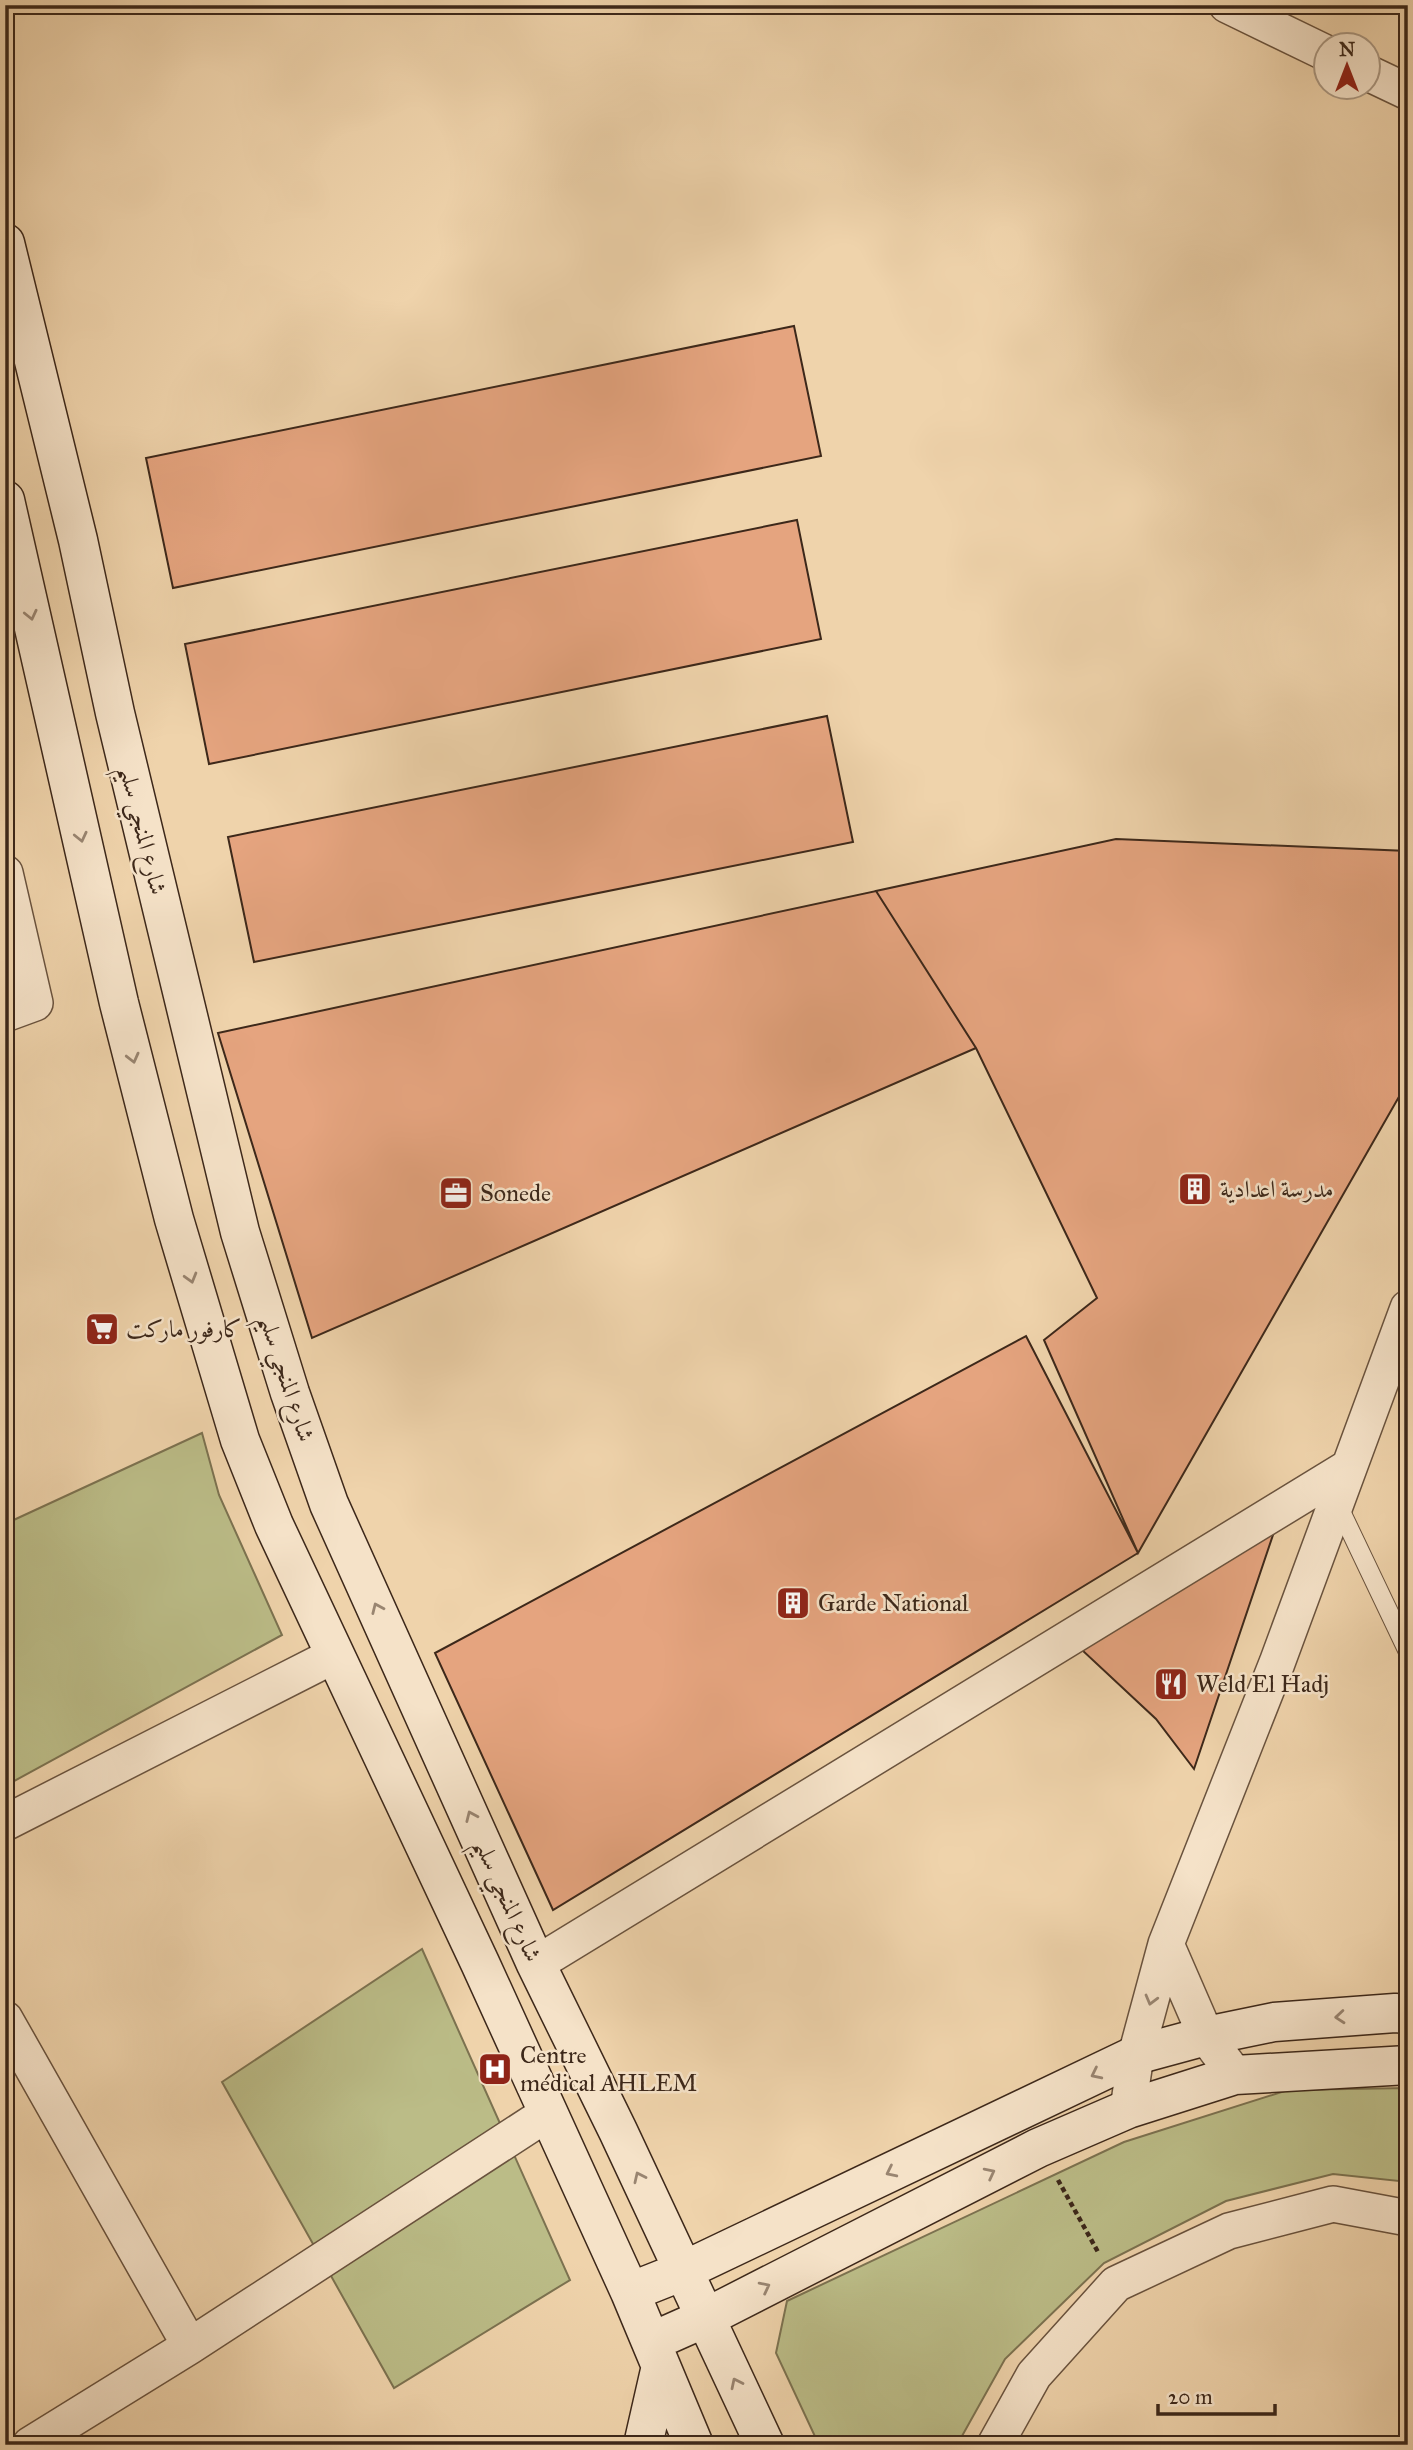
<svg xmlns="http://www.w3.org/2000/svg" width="1413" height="2450" viewBox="0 0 1413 2450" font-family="'IM FELL Great Primer',Amiri,serif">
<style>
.green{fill:#bbbc87;stroke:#7c7250;stroke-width:2}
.building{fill:#e5a47f;stroke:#3d281a;stroke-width:2}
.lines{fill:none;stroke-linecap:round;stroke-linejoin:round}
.lane-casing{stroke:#6a533e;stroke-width:20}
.street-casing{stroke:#6a533e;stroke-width:38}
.secondary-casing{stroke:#3d281a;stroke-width:41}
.path{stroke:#3d281a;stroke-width:4.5;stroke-dasharray:5 3.5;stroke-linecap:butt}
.lane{stroke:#f5e2c8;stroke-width:18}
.street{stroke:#f5e2c8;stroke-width:35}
.secondary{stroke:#f5e2c8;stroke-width:38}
.oneway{stroke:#998571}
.labels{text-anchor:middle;stroke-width:5;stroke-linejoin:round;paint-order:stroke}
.street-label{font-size:24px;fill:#3d281a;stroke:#f5e2c8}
.poi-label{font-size:24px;fill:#3d281a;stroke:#f5e2c8;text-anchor:start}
</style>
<rect width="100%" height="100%" fill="#efd3ab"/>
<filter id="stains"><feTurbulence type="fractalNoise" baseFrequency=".00286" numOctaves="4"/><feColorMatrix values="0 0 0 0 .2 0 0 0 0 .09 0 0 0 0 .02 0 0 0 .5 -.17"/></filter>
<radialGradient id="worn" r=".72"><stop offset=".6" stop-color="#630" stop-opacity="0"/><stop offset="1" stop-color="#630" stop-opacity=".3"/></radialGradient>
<path class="green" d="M202,1433L219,1495L282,1635L5,1786V1524Z
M422,1949L570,2280L394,2388L222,2082Z
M1408,2088V2182L1333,2174L1226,2201L1104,2263L1005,2359L957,2445H819L776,2353L787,2301L1124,2142L1288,2090Z"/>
<path class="building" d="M794,326L821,456L173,588L146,458Z
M797,520L821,639L209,764L185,644Z
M827,716L853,842L254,962L228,837Z
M1116,839L1408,851V1081L1138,1553L1044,1340L1097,1298L976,1048L876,891Z
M876,891L976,1048L312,1338L218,1033Z
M1026,1336L1138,1553L553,1910L435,1653Z
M1274,1532L1194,1769L1156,1719L1082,1650Z"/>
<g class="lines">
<g class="lane-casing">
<path id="lane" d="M1337,1503L1408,1652"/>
</g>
<g class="street-casing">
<path id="street" d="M1227,5L1326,53
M1368,73L1408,92
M5,873L35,1003L5,1014
M5,1823L335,1655
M1166,1944L1206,2036L1235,2075
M536,1964L1349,1467
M5,2019L190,2346
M1128,2109L1136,2055L1166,1944L1277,1663L1408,1308
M30,2445L190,2346L548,2113
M995,2445L1034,2375L1116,2284L1229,2231L1333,2204L1408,2218"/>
</g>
<g class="secondary-casing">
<path id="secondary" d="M5,243L78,540L115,713L240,1232L290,1393L329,1504L536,1964L618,2131L765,2445
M5,500L119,1003L174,1219L240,1440L274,1525L480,1963L630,2292L694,2445
M630,2292L683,2271L1136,2055L1206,2036L1274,2022L1395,2013L1408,2014
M651,2342L705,2318L1038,2148L1128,2109L1235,2075L1408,2065
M643,2445L661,2366"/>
</g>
<path class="path" d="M1058,2180L1098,2252"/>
<use href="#lane" class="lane"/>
<use href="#street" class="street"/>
<use href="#secondary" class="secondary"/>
</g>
<defs><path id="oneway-chevron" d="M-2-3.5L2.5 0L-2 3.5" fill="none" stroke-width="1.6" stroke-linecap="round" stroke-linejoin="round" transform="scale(1.75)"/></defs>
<g class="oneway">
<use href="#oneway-chevron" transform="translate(31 615) rotate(77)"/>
<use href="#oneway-chevron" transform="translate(81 837) rotate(77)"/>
<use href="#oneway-chevron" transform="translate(133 1058) rotate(76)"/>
<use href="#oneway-chevron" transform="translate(191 1278) rotate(74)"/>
<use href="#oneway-chevron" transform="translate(377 1608) rotate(-114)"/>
<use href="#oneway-chevron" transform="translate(471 1816) rotate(-114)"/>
<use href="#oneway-chevron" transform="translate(1151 2000) rotate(105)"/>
<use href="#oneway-chevron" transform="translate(1340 2017) rotate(175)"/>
<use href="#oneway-chevron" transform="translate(1096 2074) rotate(154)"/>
<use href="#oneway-chevron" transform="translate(891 2172) rotate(154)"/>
<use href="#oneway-chevron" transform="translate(990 2173) rotate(-27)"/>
<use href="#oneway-chevron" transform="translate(639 2177) rotate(-115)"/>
<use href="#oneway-chevron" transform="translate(765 2287) rotate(-27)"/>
<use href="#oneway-chevron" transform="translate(736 2383) rotate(-116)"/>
</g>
<defs>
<g id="building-square" transform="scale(1.75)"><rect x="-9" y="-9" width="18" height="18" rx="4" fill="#8f2418" stroke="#f5e2c8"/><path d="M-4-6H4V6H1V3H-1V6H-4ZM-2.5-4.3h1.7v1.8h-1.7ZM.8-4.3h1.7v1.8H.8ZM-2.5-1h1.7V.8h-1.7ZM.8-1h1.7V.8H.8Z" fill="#fff"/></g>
<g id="office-square" transform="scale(1.75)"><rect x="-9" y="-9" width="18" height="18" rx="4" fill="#8f2418" stroke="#f5e2c8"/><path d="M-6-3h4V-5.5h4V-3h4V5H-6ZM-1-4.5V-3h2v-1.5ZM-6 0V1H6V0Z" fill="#fff"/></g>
<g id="supermarket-square" transform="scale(1.75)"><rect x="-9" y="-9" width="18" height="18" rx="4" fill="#8f2418" stroke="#f5e2c8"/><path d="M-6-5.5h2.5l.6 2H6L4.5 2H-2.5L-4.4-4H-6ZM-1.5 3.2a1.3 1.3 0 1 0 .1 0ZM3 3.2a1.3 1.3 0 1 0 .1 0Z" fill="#fff"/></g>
<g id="restaurant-square" transform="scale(1.75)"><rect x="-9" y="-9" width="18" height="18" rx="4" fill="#8f2418" stroke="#f5e2c8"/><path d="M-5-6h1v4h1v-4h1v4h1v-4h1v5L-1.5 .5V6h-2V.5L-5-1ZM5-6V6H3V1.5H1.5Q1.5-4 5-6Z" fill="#fff"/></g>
<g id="hospital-square" transform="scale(1.75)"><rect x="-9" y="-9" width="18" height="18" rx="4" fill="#8f2418" stroke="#f5e2c8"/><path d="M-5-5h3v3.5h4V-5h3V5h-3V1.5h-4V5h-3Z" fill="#fff"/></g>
</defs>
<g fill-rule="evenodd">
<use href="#building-square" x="1195" y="1189"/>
<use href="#office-square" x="456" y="1193"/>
<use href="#supermarket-square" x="102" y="1329"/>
<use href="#building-square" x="793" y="1603"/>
<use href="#restaurant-square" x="1171" y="1684"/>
<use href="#hospital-square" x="495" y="2069"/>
</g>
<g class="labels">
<g class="street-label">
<text transform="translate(143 830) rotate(76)" y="8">شارع المنجي سليم</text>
<text transform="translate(287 1378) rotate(72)" y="8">شارع المنجي سليم</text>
<text transform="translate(508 1900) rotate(66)" y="8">شارع المنجي سليم</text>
</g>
<g class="poi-label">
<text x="1220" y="1197">مدرسة اعدادية</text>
<text x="480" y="1201">Sonede</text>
<text x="126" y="1337">كارفور ماركت</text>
<text x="818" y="1611">Garde National</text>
<text x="1196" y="1692">Weld El Hadj</text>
<text x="520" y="2063">Centre<tspan x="520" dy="28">médical AHLEM</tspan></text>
</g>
</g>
<rect width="1413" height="2450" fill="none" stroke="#efd3ab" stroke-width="28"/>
<rect x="7" y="7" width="1399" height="2436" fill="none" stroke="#3d281a" stroke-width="3.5"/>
<rect x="14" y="14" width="1385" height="2422" fill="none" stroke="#3d281a" stroke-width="2"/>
<g transform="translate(1347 66)"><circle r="33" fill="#f5e2c8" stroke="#ab9882" stroke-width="2"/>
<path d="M0-5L12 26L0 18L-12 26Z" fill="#8f2418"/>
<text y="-10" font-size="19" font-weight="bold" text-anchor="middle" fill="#3d281a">N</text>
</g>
<path d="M1158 2404v10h117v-10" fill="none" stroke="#3d281a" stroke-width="3.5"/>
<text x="1168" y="2404" font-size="21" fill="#3d281a" stroke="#f5e2c8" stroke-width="5" paint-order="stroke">20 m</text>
<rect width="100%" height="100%" filter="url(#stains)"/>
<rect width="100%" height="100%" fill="url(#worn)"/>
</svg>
